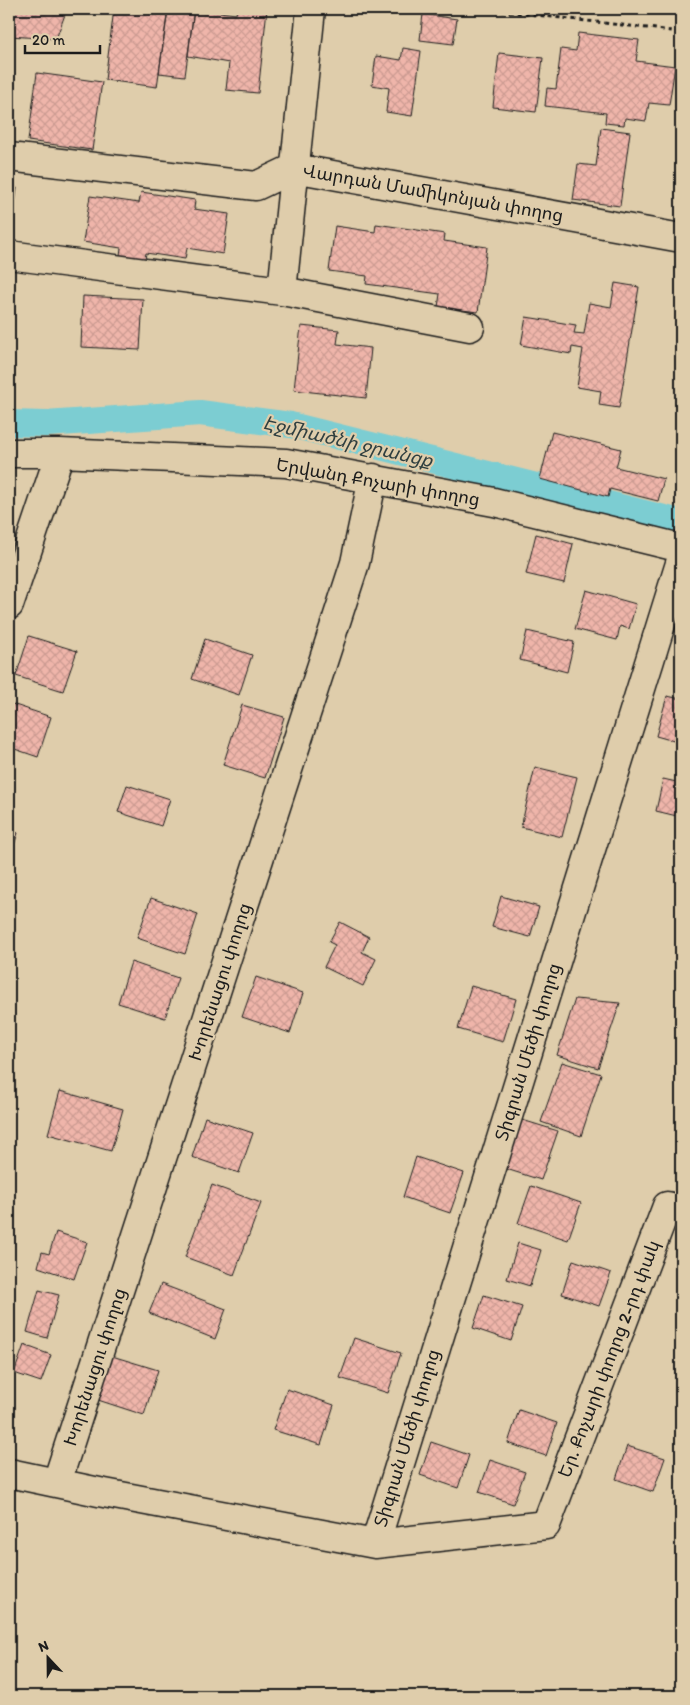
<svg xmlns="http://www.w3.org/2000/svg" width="690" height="1705" viewBox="0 0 690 1705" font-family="Itim,'Noto Sans Armenian',sans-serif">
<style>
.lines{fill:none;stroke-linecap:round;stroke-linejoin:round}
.canal{stroke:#7ccdd2;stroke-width:26}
.building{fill:url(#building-cross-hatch);stroke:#1c1c1c}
.minor-casing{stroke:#1c1c1c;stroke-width:31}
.path{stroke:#1c1c1c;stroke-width:3;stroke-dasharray:4 4;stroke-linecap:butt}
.minor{stroke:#dfcdab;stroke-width:28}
.labels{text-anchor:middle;stroke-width:4.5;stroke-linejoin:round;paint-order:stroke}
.street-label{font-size:18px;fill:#1c1c1c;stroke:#dfcdab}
.water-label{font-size:19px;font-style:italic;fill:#2f3f40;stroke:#dfcdab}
</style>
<defs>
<pattern id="building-cross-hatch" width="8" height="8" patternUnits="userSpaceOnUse" patternTransform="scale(1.25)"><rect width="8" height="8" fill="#efb5aa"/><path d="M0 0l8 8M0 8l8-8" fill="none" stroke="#cc9b92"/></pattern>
</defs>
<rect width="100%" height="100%" fill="#dfcdab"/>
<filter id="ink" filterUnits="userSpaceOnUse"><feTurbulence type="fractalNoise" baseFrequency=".02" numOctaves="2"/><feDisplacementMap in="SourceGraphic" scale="10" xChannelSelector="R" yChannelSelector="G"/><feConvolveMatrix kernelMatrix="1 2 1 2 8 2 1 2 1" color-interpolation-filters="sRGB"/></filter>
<g filter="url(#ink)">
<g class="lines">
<path class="canal" d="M9,423L46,424L200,413L291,425L681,522"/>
</g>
<path class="building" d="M9,9H67L56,39L9,36Z
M114,9H168L157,87L105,80Z
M168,9H194L185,76L159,73Z
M194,9L236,14L237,9H267L258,93L226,90L229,63L188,56Z
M423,14L457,19L453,44L420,40Z
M578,33L639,40L636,61L675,66L669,105L649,103L646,121L625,118L624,125L605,123L606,113L545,106L547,88L556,89L561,49L576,51Z
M403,48L421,51L412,116L386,112L389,88L372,85L376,56L401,60Z
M499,53L543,58L536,112L493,107Z
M37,73L102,82L92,150L28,141Z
M601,128L630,132L620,206L573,200L578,164L596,166Z
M9,187L17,188L12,229H9Z
M141,192L195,200L194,209L229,214L223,254L187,248L185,259L146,253L145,259L120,255L121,248L83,242L90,196L139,203Z
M376,224L445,234L444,241L487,247L478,312L438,307L440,294L366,284L367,276L329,271L335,226L375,232Z
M615,283L639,287L619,408L599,405L601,391L577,387L583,349L572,347L571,354L521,345L526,317L576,325L574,333L584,334L589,303L611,307Z
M83,296L143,299L140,350L81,347Z
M301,326L339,330L337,344L371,348L366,398L294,390Z
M552,432L621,449L616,467L664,479L658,501L610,489L608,497L540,479Z
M536,534L573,544L564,583L526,574Z
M586,590L636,604L629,629L620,626L617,640L575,629Z
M527,631L574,642L567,672L520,660Z
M29,636L77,651L63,691L16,676Z
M205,639L252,655L239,695L192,679Z
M667,696L681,699V743L656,736Z
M9,703L51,717L38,757L9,747Z
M242,705L284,717L265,778L223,765Z
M535,767L577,777L562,837L521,827Z
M663,779L681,783V817L656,811Z
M127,785L170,799L161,826L118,812Z
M9,830L18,833L9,860Z
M501,896L539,907L530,937L492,927Z
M151,898L198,914L185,954L137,938Z
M340,922L369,937L362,952L376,959L363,986L324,967L335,945L329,942Z
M131,962L178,978L165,1018L118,1003Z
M256,977L303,993L290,1033L242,1017Z
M471,986L516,999L503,1042L458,1029Z
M575,999L620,1003L598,1068L557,1055Z
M562,1062L601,1074L581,1136L541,1122Z
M60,1091L123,1109L111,1151L48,1134Z
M205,1117L253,1133L239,1173L192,1157Z
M519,1119L558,1131L541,1180L503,1168Z
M416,1157L464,1173L450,1213L403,1197Z
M212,1185L261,1203L234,1275L185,1257Z
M531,1186L581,1203L568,1240L518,1223Z
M56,1232L87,1242L74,1279L38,1267L42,1252L49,1254Z
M518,1243L541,1250L530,1286L507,1279Z
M573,1260L611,1273L599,1306L562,1294Z
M161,1284L226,1309L215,1339L149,1313Z
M39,1290L59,1295L47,1338L27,1332Z
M484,1295L522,1307L511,1341L473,1328Z
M354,1338L401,1353L388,1393L340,1378Z
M24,1345L51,1355L41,1382L14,1373Z
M112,1356L158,1370L144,1415L98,1400Z
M287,1389L334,1405L321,1445L273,1430Z
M519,1410L557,1423L546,1456L508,1443Z
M431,1442L469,1455L458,1488L420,1475Z
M627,1446L665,1458L653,1492L616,1479Z
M490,1460L525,1472L513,1504L479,1492Z"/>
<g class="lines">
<g class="minor-casing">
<path id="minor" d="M9,157L256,186L294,168L681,238
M9,255L282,291L470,327
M282,291L311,9
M9,453H60L286,463L494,502L681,548
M9,605L60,453
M9,1473L99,1492L375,1544L546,1525L667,1206L681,1210
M57,1482L355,563L373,478
M375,1544L681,560"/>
</g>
<path class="path" d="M485,9L681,32"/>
<use href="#minor" class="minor"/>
</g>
</g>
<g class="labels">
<g class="street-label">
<text transform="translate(433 193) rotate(10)" y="6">Վարդան Մամիկոնյան փողոց</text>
<text transform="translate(378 482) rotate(10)" y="6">Երվանդ Քոչարի փողոց</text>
<text transform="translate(220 982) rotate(-72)" y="6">Խորենացու փողոց</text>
<text transform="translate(528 1052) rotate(-73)" y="6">Տիգրան Մեծի փողոց</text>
<text transform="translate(609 1359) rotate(-69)" y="6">Եր. Քոչարի փողոց 2-րդ փակ</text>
<text transform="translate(95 1367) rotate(-72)" y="6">Խորենացու փողոց</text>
<text transform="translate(407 1438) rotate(-73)" y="6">Տիգրան Մեծի փողոց</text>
</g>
<g class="water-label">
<text transform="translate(348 441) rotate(13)" y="7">Էջմիածնի ջրանցք</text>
</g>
</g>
<rect width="690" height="1705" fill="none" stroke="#dfcdab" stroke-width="30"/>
<rect x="15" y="15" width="660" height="1675" fill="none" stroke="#1c1c1c" stroke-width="2" filter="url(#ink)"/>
<g transform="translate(48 1658) rotate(338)" stroke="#dfcdab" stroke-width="4" paint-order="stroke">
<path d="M0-4L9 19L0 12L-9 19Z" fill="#1c1c1c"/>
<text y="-8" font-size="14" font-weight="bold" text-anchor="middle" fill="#1c1c1c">N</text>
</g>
<path d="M25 45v8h75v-8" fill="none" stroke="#1c1c1c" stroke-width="2.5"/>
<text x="32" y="45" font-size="15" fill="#1c1c1c" stroke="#dfcdab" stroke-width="4" paint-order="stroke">20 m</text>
</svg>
